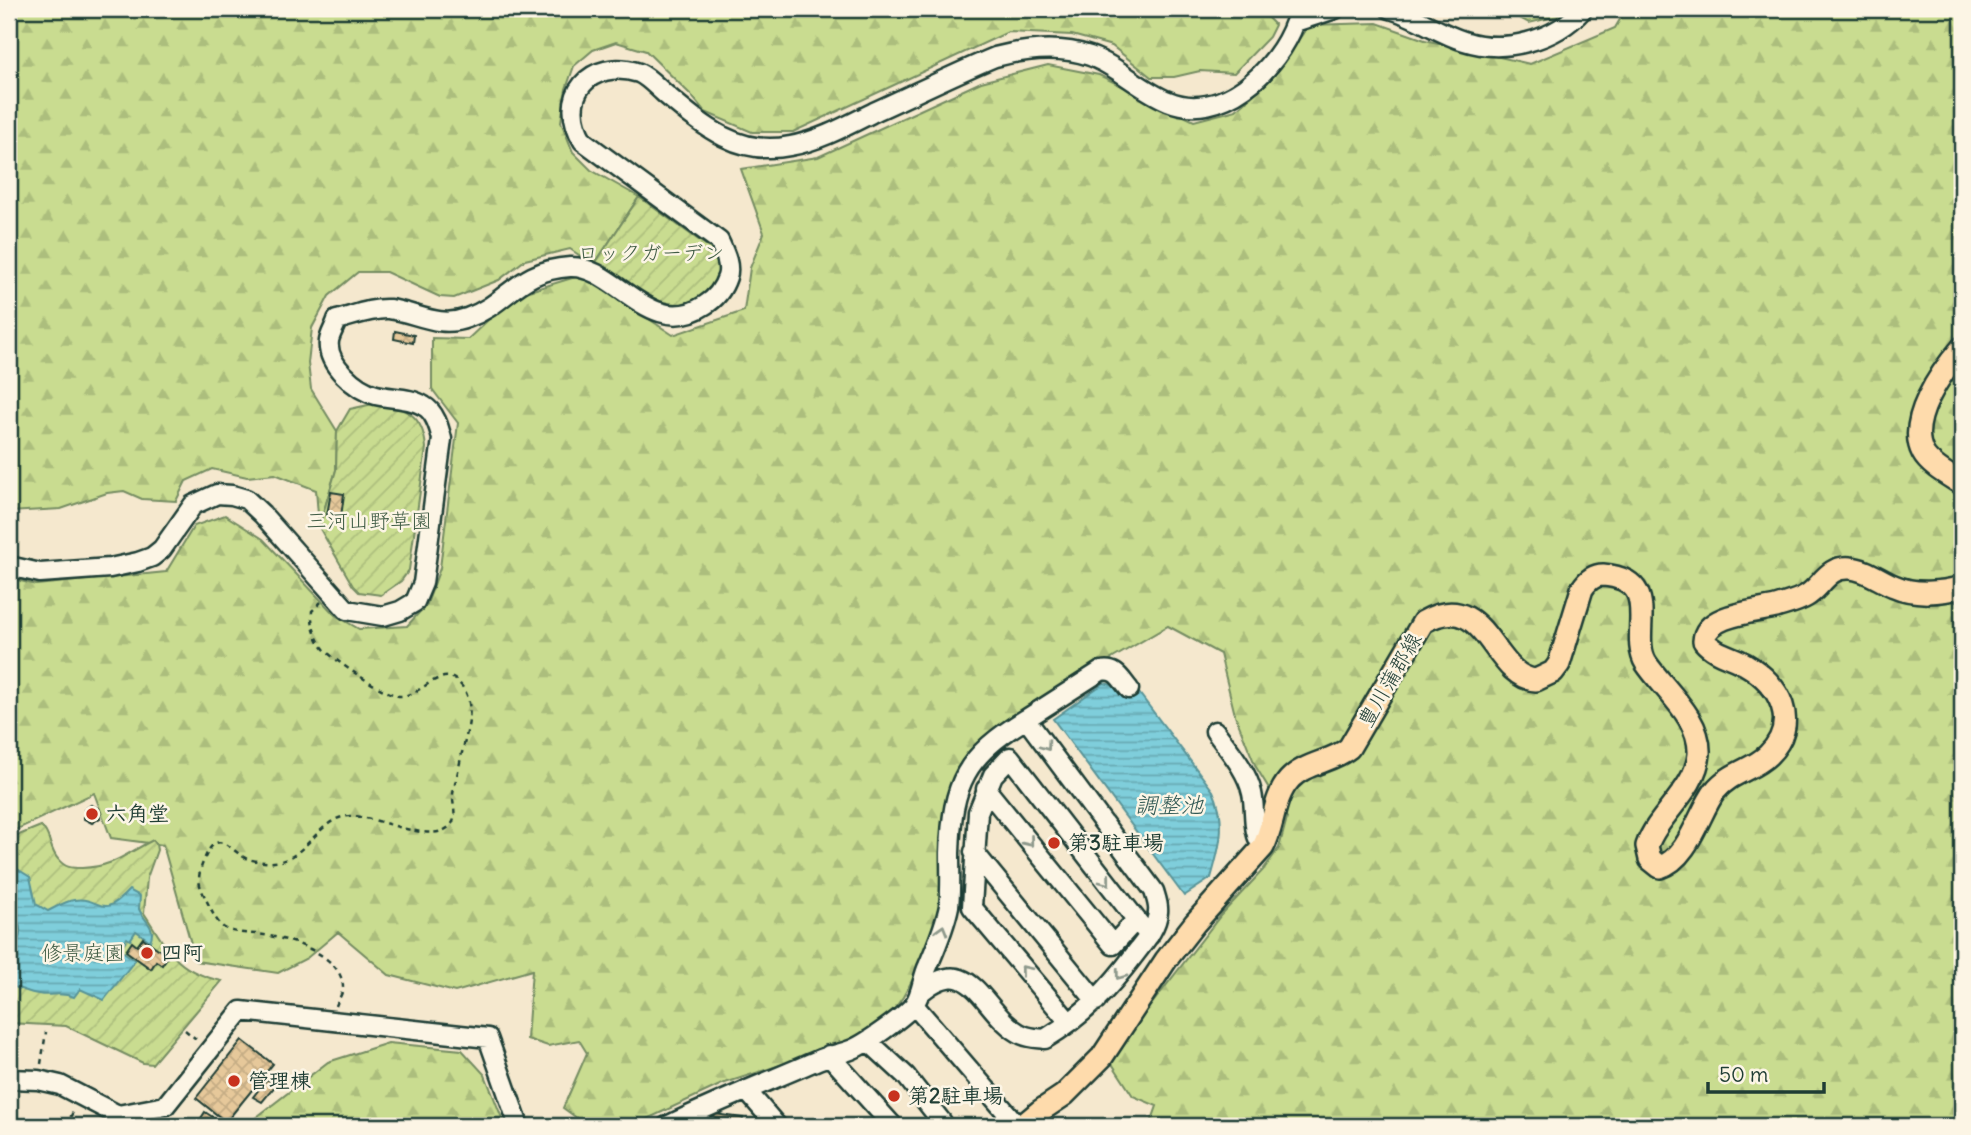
<svg xmlns="http://www.w3.org/2000/svg" width="1971" height="1135" viewBox="0 0 1971 1135" font-family="Delius,'Klee One',sans-serif">
<style>
.forest{fill:url(#forest-firs);stroke:#748c62;stroke-width:2}
.garden{fill:url(#garden-furrows);stroke:#748c62;stroke-width:2}
.water{fill:url(#water-rules);stroke:#599498;stroke-width:2}
.building{fill:url(#building-cross-hatch);stroke:#1f3d34;stroke-width:2}
.lines{fill:none;stroke-linecap:round;stroke-linejoin:round}
.minor-casing{stroke:#1f3d34;stroke-width:23}
.major-casing{stroke:#1f3d34;stroke-width:26}
.path{stroke:#1f3d34;stroke-width:2.5;stroke-dasharray:5 5;stroke-linecap:butt}
.minor{stroke:#fcf5e5;stroke-width:18}
.major{stroke:#fedbac;stroke-width:21}
.oneway{stroke:#8e998c}
.poi-dot{fill:#c8321e;stroke:#fcf5e5;stroke-width:2.5}
.labels{text-anchor:middle;stroke-width:5;stroke-linejoin:round;paint-order:stroke}
.park-label{font-size:21px;fill:#415d46;stroke:#fcf5e5}
.street-label{font-size:21px;fill:#1f3d34;stroke:#fcf5e5}
.poi-label{font-size:21px;font-weight:bold;fill:#1f3d34;stroke:#fcf5e5;text-anchor:start}
.water-label{font-size:23px;font-style:italic;fill:#325a55;stroke:#fcf5e5}
</style>
<defs>
<pattern id="forest-firs" width="22" height="20" patternUnits="userSpaceOnUse" patternTransform="scale(1.75)"><rect width="22" height="20" fill="#c9dc90"/><path d="M5 1l3.5 6h-7zM16 11l3.5 6h-7z" fill="#acbe7d"/></pattern>
<pattern id="garden-furrows" width="10" height="10" patternUnits="userSpaceOnUse" patternTransform="scale(1.75)"><rect width="10" height="10" fill="#c9dc90"/><path d="M-1 1l2-2M0 10L10 0M9 11l2-2" fill="none" stroke="#acbe7d"/></pattern>
<pattern id="water-rules" width="6" height="5" patternUnits="userSpaceOnUse" patternTransform="scale(1.75)"><rect width="6" height="5" fill="#7fcedb"/><path d="M0 2.5h6" fill="none" stroke="#67a8b2"/></pattern>
<pattern id="building-cross-hatch" width="8" height="8" patternUnits="userSpaceOnUse" patternTransform="scale(1.75)"><rect width="8" height="8" fill="#e6c89a"/><path d="M0 0l8 8M0 8l8-8" fill="none" stroke="#c5ad85"/></pattern>
</defs>
<rect width="100%" height="100%" fill="#f5e8ce"/>
<filter id="ink" filterUnits="userSpaceOnUse"><feTurbulence type="fractalNoise" baseFrequency=".0143" numOctaves="2"/><feDisplacementMap in="SourceGraphic" scale="14" xChannelSelector="R" yChannelSelector="G"/><feConvolveMatrix kernelMatrix="1 2 1 2 8 2 1 2 1" color-interpolation-filters="sRGB"/></filter>
<g filter="url(#ink)">
<path class="forest" d="M9,9H1259L1275,25L1269,37L1234,73L1200,71L1174,77H1151L1112,46L1072,35L1008,32L793,132H752L705,112L691,95L646,51L616,42L593,50L574,66L566,89L561,122L573,152L591,170L639,197L594,265L570,249L525,260L499,280L454,298L440,297L386,272H358L329,296L312,328L308,363L311,389L337,431L336,470L319,527L316,490L275,474L247,477L212,469L186,481L176,501L142,499L124,491L107,493L61,509L9,512Z
M1503,9H1565L1558,16L1529,23Z
M1626,9H1962V1126H1150L1157,1106L1133,1096L1109,1059L1221,915L1263,870L1279,848L1287,818L1256,767L1235,715L1220,654L1168,626L1101,665L970,750L953,783L943,822L940,908L925,957L903,997L886,1020L849,1043L722,1084L632,1126H588L563,1108L587,1053L579,1040L548,1046L527,1039L532,970L455,992L389,975L338,932L307,958L278,973L196,961L163,845L111,838L94,793L9,833V578L36,585L166,572L194,526L225,515L263,539L335,615L359,629L407,626L427,604L440,568L458,423L432,389V338L468,339L488,320L526,292L582,275L673,335L744,311L750,268L764,233L741,169L818,157L981,82L1048,65L1099,75L1194,121L1236,110L1270,80L1309,25L1377,23L1425,40L1530,64L1615,28Z
M388,1043L462,1050L485,1075L505,1126H245L328,1062Z"/>
<path class="garden" d="M639,197L711,249L718,257L721,275L704,302L672,308L659,303L594,265Z
M373,404C405,407 423,413 426,448L409,570L401,581L381,595L359,592L353,586L319,527L336,470L337,431L350,409Z
M41,826C51,834 49,849 58,859C65,868 72,868 82,868C114,867 127,853 153,840L156,844L157,850L147,878L144,913C168,949 174,971 222,981L152,1064L143,1063L66,1026L9,1023V839Z"/>
<path class="water" d="M1104,683L1116,686L1123,697L1136,689L1213,791C1227,822 1220,847 1211,878L1184,896L1053,719Z
M14,867L30,877L36,904L48,911C56,907 66,901 74,900C103,896 99,922 129,890L140,896L139,909C144,921 157,927 150,941L136,931L130,940L127,938L119,949L135,960L104,1000L80,989L74,997C59,991 52,997 38,994C28,993 19,987 9,986V951C23,940 25,924 9,913V868Z"/>
<path class="building" d="M395,331L414,335L413,343L394,339Z
M331,492L344,494L341,517L327,515Z
M91,805L99,809L100,818L92,823L84,819V810Z
M143,938L168,956L162,965L156,961L151,969L126,951L132,942L137,946Z
M242,1040L273,1064L226,1122L196,1098Z
M267,1079L276,1085L262,1102L253,1097Z
M205,1112L217,1120L212,1126H203L198,1123Z
M715,1114L743,1118L742,1126H713Z"/>
<g class="lines">
<g class="minor-casing">
<path id="minor" d="M1390,9C1416,16 1438,33 1464,41C1504,54 1555,41 1583,9
M9,566L40,573L110,568L138,562L152,557L162,549L193,505L217,494L232,495L246,499L262,514L347,610L383,616L400,611L415,602L423,583L442,439C439,427 435,412 424,406C410,397 392,399 376,395C356,390 326,364 329,341C330,334 335,327 337,320C353,316 371,308 389,309C415,312 439,329 467,318C508,304 517,270 570,267C615,265 651,341 705,305C715,299 723,289 727,277C731,265 724,252 719,241L583,141C556,97 590,57 639,73C648,77 656,86 664,93C701,124 737,157 790,146C819,141 848,125 874,112C914,94 954,74 995,57C1026,49 1059,45 1090,56C1118,66 1140,90 1168,101C1221,123 1278,70 1295,22L1335,9
M1026,719L1101,671C1116,668 1120,678 1129,689
M1215,731C1228,749 1247,770 1252,793C1256,811 1251,832 1263,847
M986,789L1113,945L1136,920
M974,852L1096,1001
M914,1005L1018,1126
M1069,1022L972,907L978,812L993,775L1010,757L1149,936
M868,1041L906,1076L942,1122L941,1126
M829,1055L893,1126
M9,1079L38,1080L60,1085L118,1115L165,1106L241,1011L488,1038L519,1126
M746,1090L777,1126
M667,1126C716,1102 767,1082 818,1060C829,1055 842,1054 853,1049C867,1043 903,1017 913,1006C922,995 922,978 928,966C936,947 945,927 949,906C951,889 950,870 950,853C952,782 966,756 1026,719L1154,891C1156,898 1159,905 1158,912C1157,928 1144,942 1135,954C1108,990 1083,1016 1045,1039C1037,1038 1030,1038 1023,1035C982,1016 973,946 919,994"/>
</g>
<g class="major-casing">
<path id="major" d="M1962,348C1942,371 1906,421 1923,453C1930,466 1950,476 1962,484
M1022,1126L1040,1111L1064,1095L1102,1057L1166,960L1195,923L1263,847C1274,827 1273,798 1289,780C1304,763 1332,762 1349,748L1423,622C1487,585 1491,677 1536,680L1553,672L1559,664L1582,589C1587,581 1593,575 1603,575C1665,580 1628,634 1646,663C1664,690 1701,718 1699,754C1696,790 1658,814 1647,846L1650,859L1660,867C1689,858 1699,812 1715,791C1729,773 1753,770 1768,755C1801,723 1780,684 1745,664C1731,656 1715,654 1704,641C1705,614 1756,612 1776,607C1785,604 1798,601 1806,596C1822,587 1827,566 1850,568C1866,569 1879,580 1894,586C1914,595 1941,593 1962,587"/>
</g>
<path class="path" d="M321,602L312,611C311,625 316,640 325,650C335,661 388,697 401,696C418,695 428,680 444,677C450,676 454,678 458,682C479,701 466,734 461,757C459,769 455,782 453,794C452,804 458,817 451,825C432,847 374,814 349,816C319,817 305,861 274,862C266,863 255,861 248,859C231,853 218,824 204,860C198,874 197,882 204,895C209,905 214,919 223,927C233,934 252,933 264,935C290,939 342,955 343,987C343,993 338,1000 336,1006
M185,1030L196,1039
M41,1064L46,1032
M66,1126L73,1112"/>
<use href="#minor" class="minor"/>
<use href="#major" class="major"/>
</g>
<defs><path id="oneway-chevron" d="M-2-3.5L2.5 0L-2 3.5" fill="none" stroke-width="1.6" stroke-linecap="round" stroke-linejoin="round" transform="scale(1.75)"/></defs>
<g class="oneway">
<use href="#oneway-chevron" transform="translate(1046 746) rotate(54)"/>
<use href="#oneway-chevron" transform="translate(1029 842) rotate(51)"/>
<use href="#oneway-chevron" transform="translate(1106 881) rotate(52)"/>
<use href="#oneway-chevron" transform="translate(942 930) rotate(-74)"/>
<use href="#oneway-chevron" transform="translate(1025 970) rotate(-130)"/>
<use href="#oneway-chevron" transform="translate(1120 975) rotate(127)"/>
</g>
</g>
<g class="poi-dot">
<circle cx="92" cy="814" r="7"/>
<circle cx="1054" cy="843" r="7"/>
<circle cx="147" cy="953" r="7"/>
<circle cx="234" cy="1081" r="7"/>
<circle cx="894" cy="1096" r="7"/>
</g>
<g class="labels">
<g class="park-label">
<text x="651" y="260">ロックガーデン</text>
<text x="369" y="528">三河山野草園</text>
<text x="83" y="960">修景庭園</text>
</g>
<g class="street-label">
<text transform="translate(1390 680) rotate(-60)" y="7">豊川蒲郡線</text>
</g>
<g class="poi-label">
<text x="106" y="821">六角堂</text>
<text x="1068" y="850">第3駐車場</text>
<text x="161" y="960">四阿</text>
<text x="248" y="1088">管理棟</text>
<text x="908" y="1103">第2駐車場</text>
</g>
<g class="water-label">
<text x="1169" y="813">調整池</text>
</g>
</g>
<rect width="1971" height="1135" fill="none" stroke="#fcf5e5" stroke-width="35"/>
<rect x="18" y="18" width="1936" height="1100" fill="none" stroke="#1f3d34" stroke-width="2.5" filter="url(#ink)"/>
<path d="M1708 1082v10h116v-10" fill="none" stroke="#1f3d34" stroke-width="3.5"/>
<text x="1719" y="1082" font-size="21" fill="#1f3d34" stroke="#fcf5e5" stroke-width="5" paint-order="stroke">50 m</text>
</svg>
